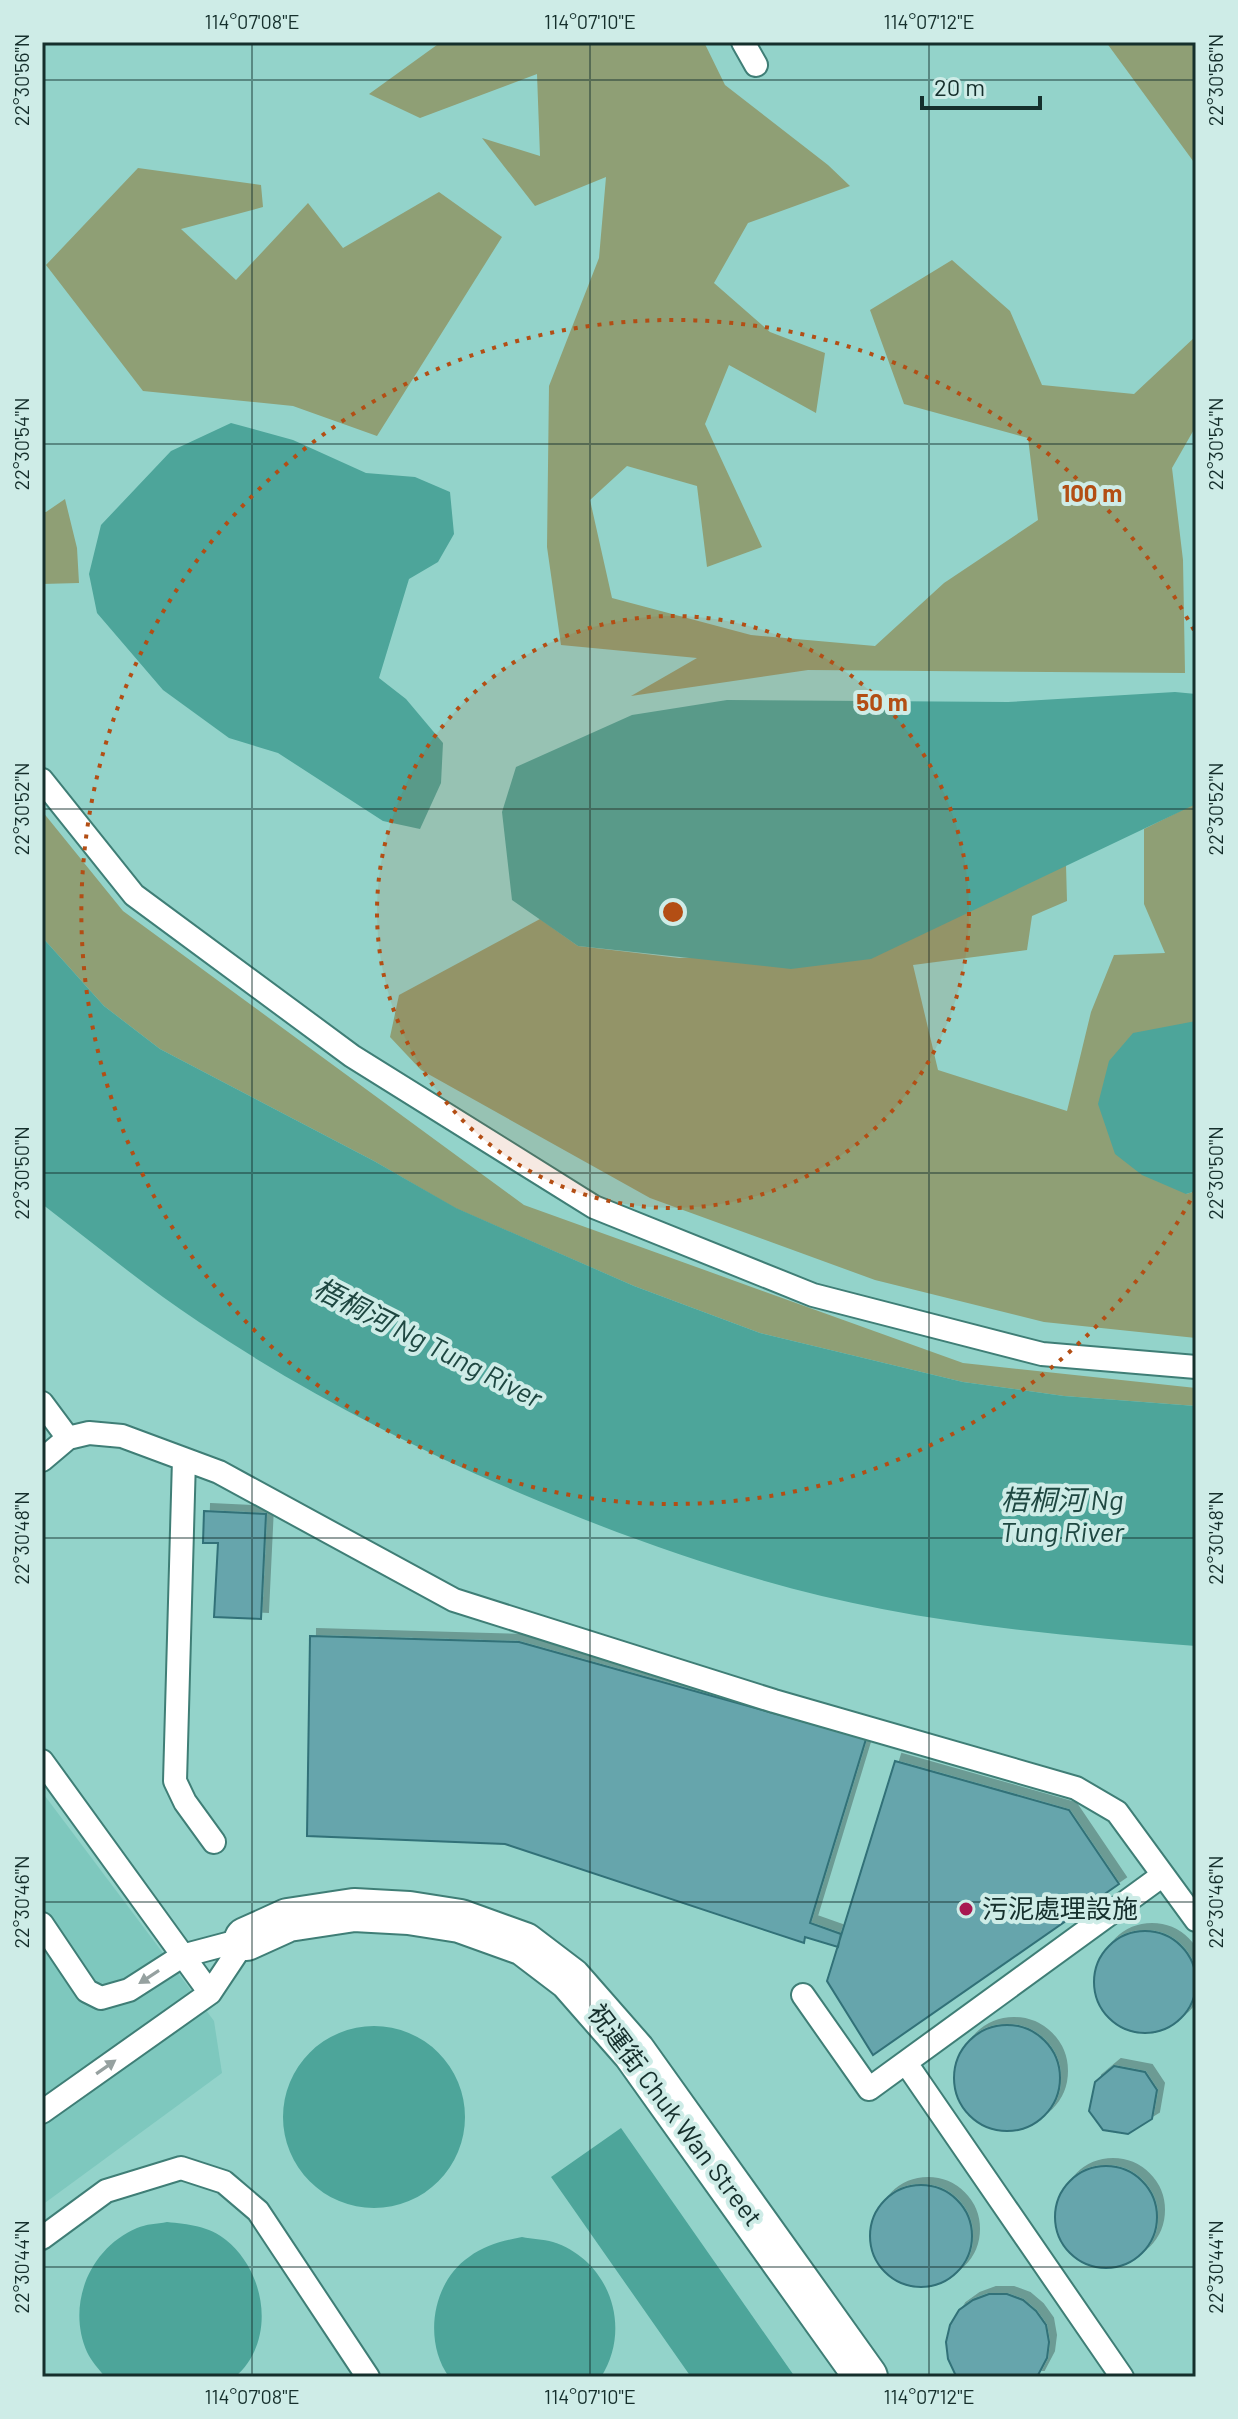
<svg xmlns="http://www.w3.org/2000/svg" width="1238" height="2419" viewBox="0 0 1238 2419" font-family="Barlow,'Noto Sans SC',sans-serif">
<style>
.built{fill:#7ec8be}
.green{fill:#8f9f75}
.water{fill:#4da59a}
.building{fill:#66a5ac;stroke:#317178;stroke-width:2;filter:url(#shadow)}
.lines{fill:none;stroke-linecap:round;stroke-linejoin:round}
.lane-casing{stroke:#3f7e76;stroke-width:26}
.street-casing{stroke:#3f7e76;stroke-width:46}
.lane{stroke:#fff;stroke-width:22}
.street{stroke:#fff;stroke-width:42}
.oneway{fill:#96a1a0}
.ticks{fill:none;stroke:#152f2c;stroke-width:2;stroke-opacity:0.45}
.ring{fill:none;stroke:#b34e14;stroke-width:4;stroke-dasharray:4 8}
.poi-dot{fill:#a81751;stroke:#ceece7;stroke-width:3}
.labels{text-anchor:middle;stroke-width:8;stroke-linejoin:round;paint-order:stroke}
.poi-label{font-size:26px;fill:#152f2c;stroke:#ceece7;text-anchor:start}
.street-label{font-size:26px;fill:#152f2c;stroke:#ceece7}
.water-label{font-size:28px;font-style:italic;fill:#1e4741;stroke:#ceece7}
.centre{fill:#b34e14;stroke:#ceece7;stroke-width:4}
.ring-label{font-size:24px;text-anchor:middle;font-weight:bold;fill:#b34e14;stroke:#ceece7;stroke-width:8;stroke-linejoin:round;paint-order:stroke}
.neatline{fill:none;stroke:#152f2c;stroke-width:3}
.ticks-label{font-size:20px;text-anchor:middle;fill:#152f2c}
</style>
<defs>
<filter id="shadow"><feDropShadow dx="7" dy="-7" stdDeviation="0" flood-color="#0004"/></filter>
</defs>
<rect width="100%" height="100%" fill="#93d3ca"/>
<path class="built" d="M42,1792L214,2021L222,2073L42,2205Z"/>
<path class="green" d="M441,42H704L725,85L828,165L850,186L748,223L714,283L770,332L825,353L816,413L729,365L705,424L762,547L707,567L697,486L627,466L590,500L612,598L751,635L875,646L944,583L1038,520L1028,438L904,404L870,310L952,260L1010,311L1042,385L1134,394L1196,336V426L1172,468L1183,560L1185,673L808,670L631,696L697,658L561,645L547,547L549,386L599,258L606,177L535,206L482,138L540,156L537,74L420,118L369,94Z
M1106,42H1196V165Z
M138,168L261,185L263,207L181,229L236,280L308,203L343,248L439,192L502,237L377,436L293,406L143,391L46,265Z
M65,499L77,548L79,583L42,584V512H46Z
M1196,803V1022L1186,1194L1196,1191V1338L1044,1322L875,1280L650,1198L421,1070L390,1037L399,995L540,919L578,946L679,958L883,952L1066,865L1067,901L1032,916L1027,950L913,965L938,1070L1067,1111L1091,1012L1114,955L1165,953L1144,904V829Z
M42,811L123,911L524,1205L963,1363L1196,1388V1406L1064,1396L963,1382L760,1333L634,1286L455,1208L374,1161L160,1049L104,1006L42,937Z"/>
<path class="water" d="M231,423L293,440L366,473L415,477L450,492L454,534L438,562L409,579L379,678L406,699L443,743L441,783L420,829L383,821L278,753L229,738L163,690L97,613L89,574L101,525L171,451Z
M1175,692L1196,694V804L871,959L791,969L578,946L512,900L502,812L516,767L632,715L727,700L1008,702Z
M42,937L104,1006L160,1049L374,1161L456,1208L634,1286L760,1333L963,1382L1064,1396L1196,1406V1646C1091,1638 986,1629 882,1609C758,1585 638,1543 522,1494C409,1446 300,1390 199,1322C145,1286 94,1244 42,1204Z
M1196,1021V1191L1186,1194L1142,1175L1115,1154L1098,1104L1109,1061L1133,1033Z
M283 2117a91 91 0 1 1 182 0a91 91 0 1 1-182 0Z
M621,2128L795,2377H691L551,2177Z
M167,2222C188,2224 209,2226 226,2240C266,2272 277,2341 235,2377H105C99,2369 91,2361 87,2352C66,2304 90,2248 137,2228C146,2224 157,2224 167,2222Z
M522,2237C532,2239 543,2239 553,2242C609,2260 633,2327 601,2377H449C423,2341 432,2282 469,2257C485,2245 502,2241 522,2237Z"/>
<path class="building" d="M204,1511L266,1514L261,1619L214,1617L218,1543H203Z
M310,1636L519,1642L866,1739L810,1923L841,1934L838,1947L805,1937L804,1943L505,1844L307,1836Z
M895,1761L1069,1810L1119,1884L873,2055L827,1981Z
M1094 1982a51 51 0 1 1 102 0a51 51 0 1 1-102 0Z
M954 2078a53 53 0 1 1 106 0a53 53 0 1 1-106 0Z
M1114,2066L1145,2072L1157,2090L1152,2119L1128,2134L1103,2130L1089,2111L1095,2082Z
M1055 2217a51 51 0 1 1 102 0a51 51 0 1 1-102 0Z
M870 2236a51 51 0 1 1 102 0a51 51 0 1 1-102 0Z
M989,2294H1007L1023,2300L1036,2311L1046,2325L1049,2342L1047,2358L1037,2377H958L955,2374L948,2359L946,2342L950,2325L959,2310L973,2300Z"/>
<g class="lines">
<g class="lane-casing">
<path id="lane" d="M743,42L756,65
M42,780L134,895L352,1056L594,1207L813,1295L1042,1354L1196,1367
M42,1403L68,1438L89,1433L122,1436L219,1472L454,1600L774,1701L1076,1788L1117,1812L1196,1920
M184,1459L175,1781L185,1802L214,1842
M42,1460L68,1438
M42,1761L210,1993
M42,1924L87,1991L101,1998L129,1990L182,1956L246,1939
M803,1995L869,2089L1163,1875
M906,2063L1122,2377
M42,2112L210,1993L246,1939
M42,2238L106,2191L181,2168L224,2182L258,2211L368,2377"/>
</g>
<g class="street-casing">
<path id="street" d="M246,1939L288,1920L354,1910L409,1913L460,1921L524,1944L570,1979L634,2052L866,2377"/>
</g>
<use href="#lane" class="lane"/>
<use href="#street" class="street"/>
</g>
<defs><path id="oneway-solid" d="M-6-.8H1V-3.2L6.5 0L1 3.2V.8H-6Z" transform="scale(2)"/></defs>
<g class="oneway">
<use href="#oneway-solid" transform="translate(149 1977) rotate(147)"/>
<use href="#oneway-solid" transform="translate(106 2067) rotate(-35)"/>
</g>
<path class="ticks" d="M252,42V2377M590,42V2377M929,42V2377M42,80H1196M42,444H1196M42,809H1196M42,1173H1196M42,1538H1196M42,1902H1196M42,2267H1196"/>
<circle cx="673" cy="912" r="296" fill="#b34e14" fill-opacity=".12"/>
<g class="ring">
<circle cx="673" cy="912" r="296"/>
<path d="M1196 1190A592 592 0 1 1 1196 634"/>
</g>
<circle class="poi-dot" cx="966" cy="1909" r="8"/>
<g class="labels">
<g class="poi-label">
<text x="982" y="1918">污泥處理設施</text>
</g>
<g class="street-label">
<text transform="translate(675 2115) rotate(53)" y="9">祝運街 Chuk Wan Street</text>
</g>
<g class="water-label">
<text transform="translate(428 1343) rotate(27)" y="10">梧桐河 Ng Tung River</text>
<text x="1062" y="1510">梧桐河 Ng<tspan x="1062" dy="32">Tung River</tspan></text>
</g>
</g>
<circle cx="673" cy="912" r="12" class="centre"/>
<g class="ring-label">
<text x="1092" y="502">100 m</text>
<text x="882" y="711">50 m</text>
</g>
<rect width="1238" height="2419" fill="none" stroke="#ceece7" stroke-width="88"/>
<path d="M922 96v12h118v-12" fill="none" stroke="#152f2c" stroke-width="4"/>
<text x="934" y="96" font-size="24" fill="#152f2c" stroke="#ceece7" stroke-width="6" paint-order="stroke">20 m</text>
<rect x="44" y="44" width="1150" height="2331" class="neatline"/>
<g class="ticks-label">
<text x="252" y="29">114°07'08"E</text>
<text x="590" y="29">114°07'10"E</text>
<text x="929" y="29">114°07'12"E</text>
<text transform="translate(22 80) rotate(-90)" y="7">22°30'56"N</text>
<text transform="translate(1216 80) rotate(-90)" y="7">22°30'56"N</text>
<text transform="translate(22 444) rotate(-90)" y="7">22°30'54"N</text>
<text transform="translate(1216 444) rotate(-90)" y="7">22°30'54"N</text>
<text transform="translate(22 809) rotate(-90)" y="7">22°30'52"N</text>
<text transform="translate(1216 809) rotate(-90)" y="7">22°30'52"N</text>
<text transform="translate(22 1173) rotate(-90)" y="7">22°30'50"N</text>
<text transform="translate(1216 1173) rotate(-90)" y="7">22°30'50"N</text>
<text transform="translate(22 1538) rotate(-90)" y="7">22°30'48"N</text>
<text transform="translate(1216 1538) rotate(-90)" y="7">22°30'48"N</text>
<text transform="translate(22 1902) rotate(-90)" y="7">22°30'46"N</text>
<text transform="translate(1216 1902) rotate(-90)" y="7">22°30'46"N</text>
<text transform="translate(22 2267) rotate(-90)" y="7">22°30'44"N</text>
<text transform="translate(1216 2267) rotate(-90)" y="7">22°30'44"N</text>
<text x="252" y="2404">114°07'08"E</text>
<text x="590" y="2404">114°07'10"E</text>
<text x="929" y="2404">114°07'12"E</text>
</g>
</svg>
